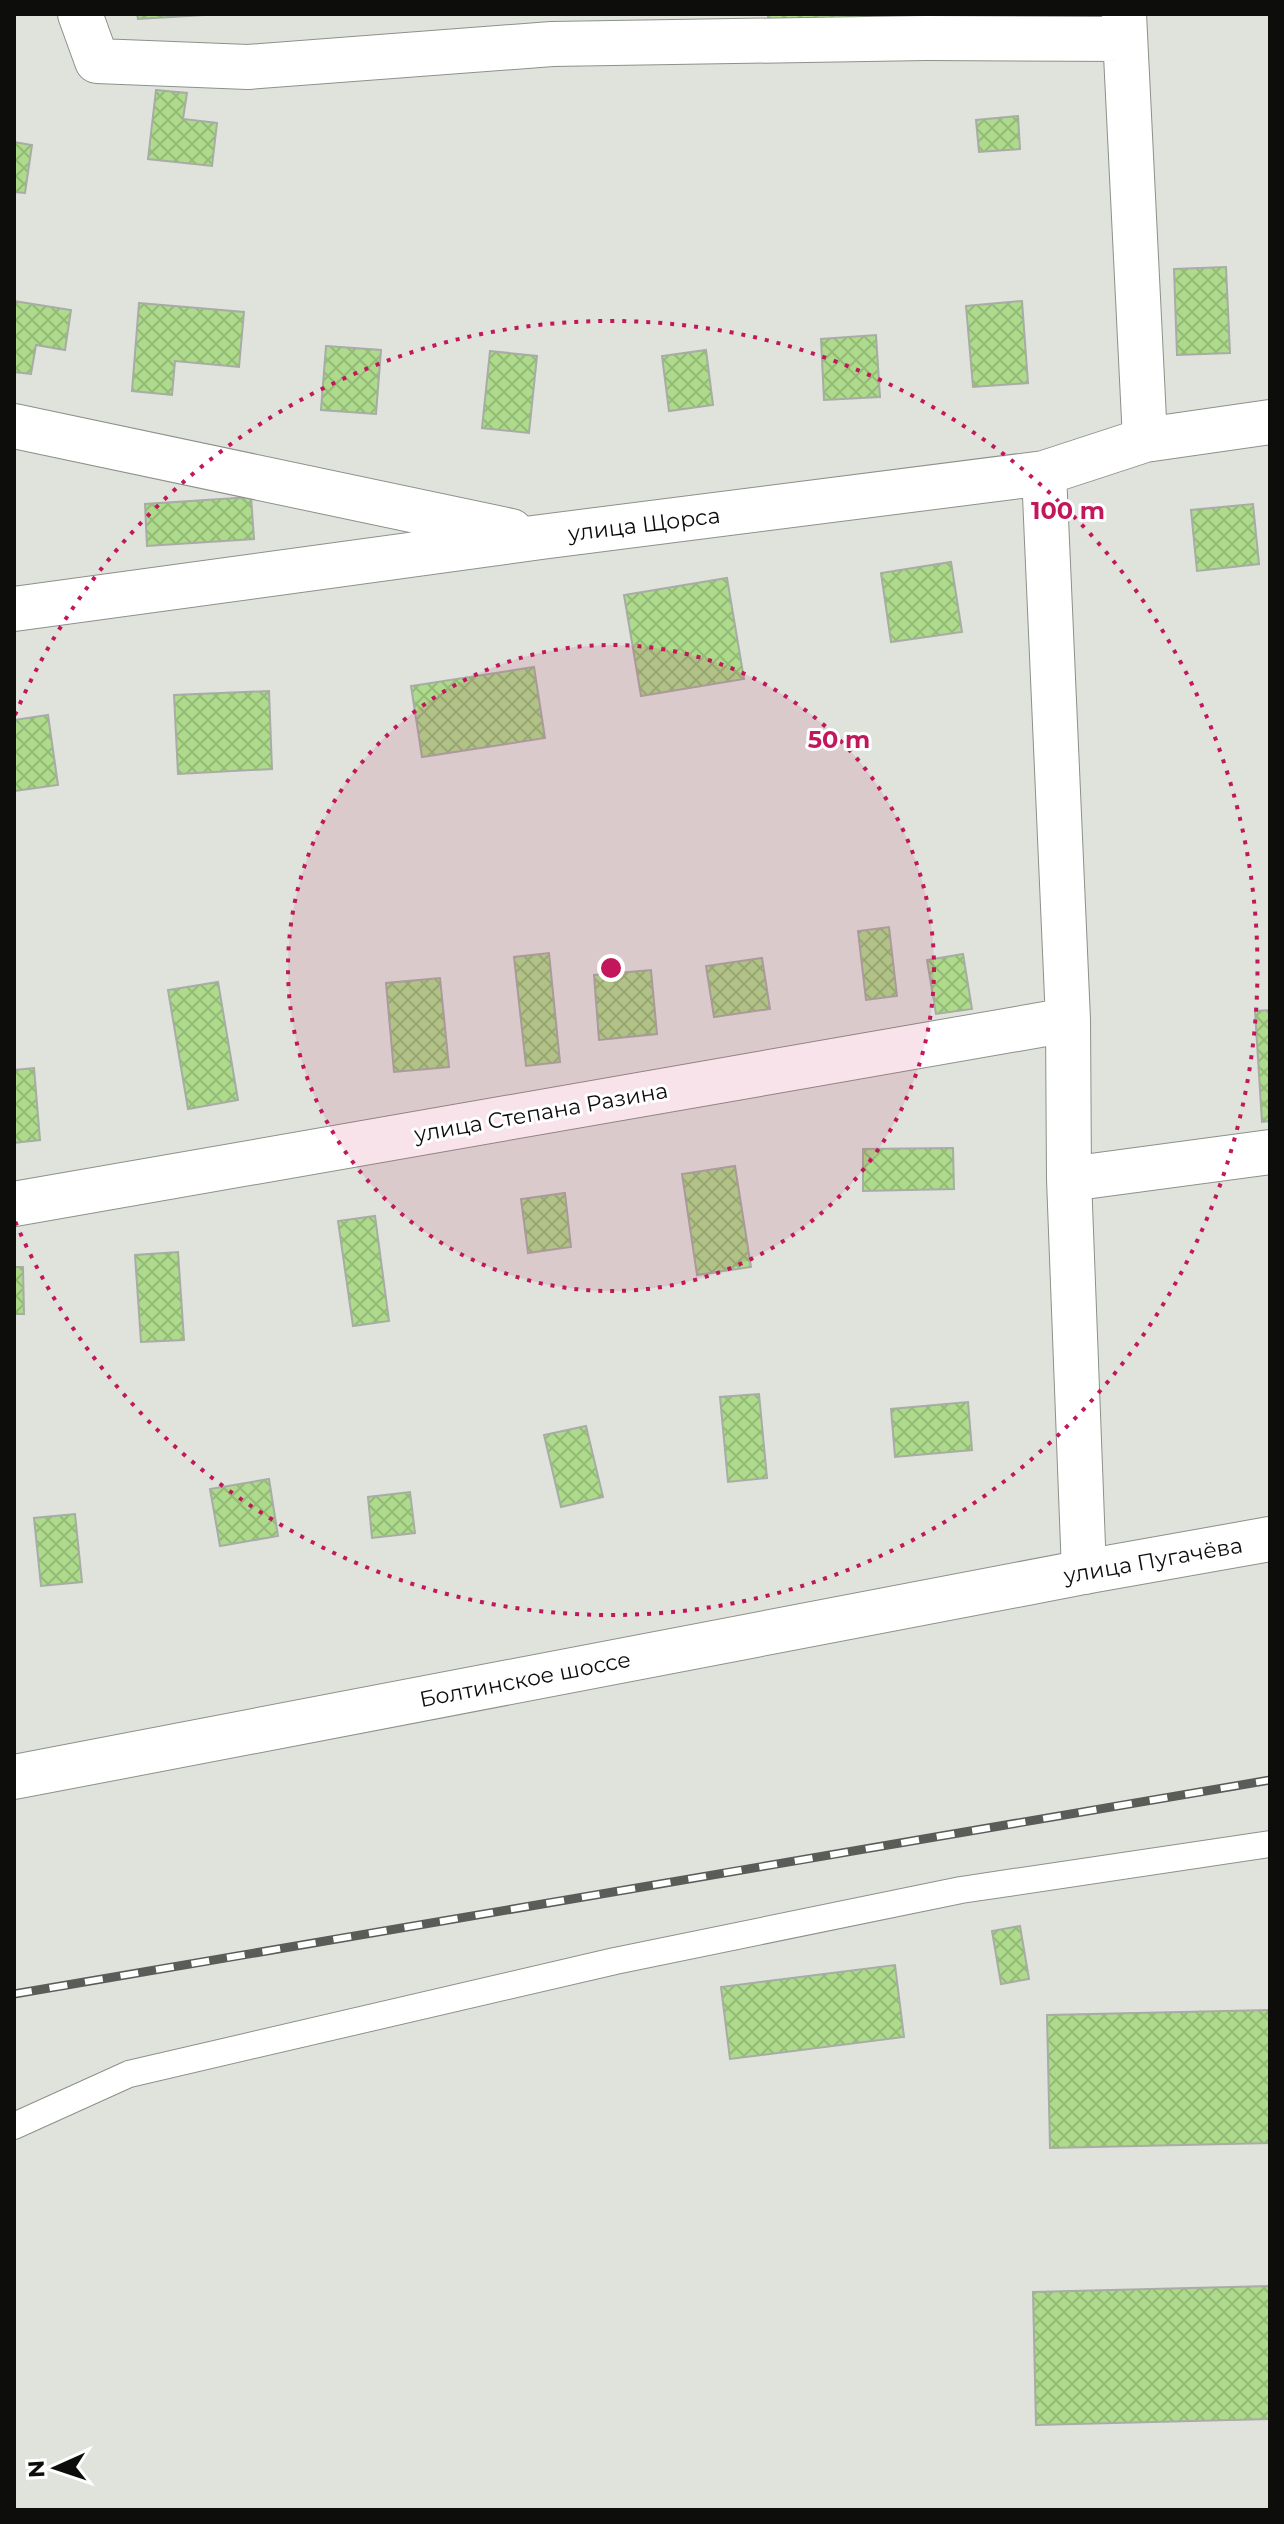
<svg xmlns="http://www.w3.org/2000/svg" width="1284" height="2524" viewBox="0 0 1284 2524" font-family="Montserrat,sans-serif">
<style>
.building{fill:url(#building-cross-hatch);stroke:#a7aca5;stroke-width:2}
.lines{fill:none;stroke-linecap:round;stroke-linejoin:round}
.lane-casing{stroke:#8c918a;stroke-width:28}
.street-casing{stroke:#8c918a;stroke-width:46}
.primary-casing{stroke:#8c918a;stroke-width:46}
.lane{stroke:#fff;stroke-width:26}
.street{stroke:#fff;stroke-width:44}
.primary{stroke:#fff;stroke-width:44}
.rail-casing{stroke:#5a5c58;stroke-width:9}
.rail{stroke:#fff;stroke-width:6;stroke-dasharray:18;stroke-linecap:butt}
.ring{fill:none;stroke:#c2185b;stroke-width:4;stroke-dasharray:4 8}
.labels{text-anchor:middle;stroke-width:6;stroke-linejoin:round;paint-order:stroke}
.street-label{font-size:22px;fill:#0d0e0c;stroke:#fff}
.centre{fill:#c2185b;stroke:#fff;stroke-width:4}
.ring-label{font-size:24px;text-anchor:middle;font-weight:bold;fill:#c2185b;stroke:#fff;stroke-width:6;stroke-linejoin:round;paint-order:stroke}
</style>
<defs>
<pattern id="building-cross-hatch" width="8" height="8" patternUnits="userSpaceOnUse" patternTransform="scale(2)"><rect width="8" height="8" fill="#aeda8b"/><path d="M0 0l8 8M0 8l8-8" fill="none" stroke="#94ba77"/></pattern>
</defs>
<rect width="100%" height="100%" fill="#dfe3dc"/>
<path class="building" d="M137,14H204V15L138,19Z
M768,14H882V20L768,23Z
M156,90L187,93L183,119L217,123L212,166L148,159Z
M1018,116L1020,149L979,152L976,120Z
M14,142L32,145L25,193L14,192Z
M1226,267L1230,353L1177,355L1174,269Z
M14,301L71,310L65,350L36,345L31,374L14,372Z
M1022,301L1028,383L973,387L966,306Z
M139,303L244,312L239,367L175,361L172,395L132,391Z
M876,335L880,397L824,400L821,339Z
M326,346L381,350L376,414L321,410Z
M706,350L713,405L669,411L662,356Z
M490,351L537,356L529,433L482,428Z
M251,497L254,539L147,546L145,504Z
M1253,504L1259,564L1197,571L1191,510Z
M951,562L962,632L891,642L881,573Z
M727,578L744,679L641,696L624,595Z
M534,667L545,738L422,757L411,686Z
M269,691L272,769L178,774L174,695Z
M48,715L58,785L14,791V720Z
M889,927L897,996L866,1000L858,931Z
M549,953L560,1062L526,1066L514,957Z
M963,954L972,1009L936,1014L927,960Z
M762,958L770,1009L714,1017L706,966Z
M651,970L657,1034L599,1040L594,975Z
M440,978L449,1067L394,1072L386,983Z
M218,982L238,1100L188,1109L168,990Z
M1270,1010V1121L1262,1122L1255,1011Z
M34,1068L40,1140L14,1143V1070Z
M953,1148L954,1189L863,1191V1149Z
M735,1166L751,1267L697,1275L682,1174Z
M565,1193L571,1247L528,1253L521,1199Z
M375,1216L389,1321L353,1326L338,1221Z
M178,1252L184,1340L141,1342L135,1255Z
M14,1267H23L24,1314H14Z
M759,1394L767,1478L728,1482L720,1397Z
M968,1402L972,1450L895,1457L891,1409Z
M586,1426L603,1497L561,1507L544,1435Z
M269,1479L278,1536L220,1546L210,1489Z
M410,1492L415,1533L372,1538L368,1497Z
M75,1514L82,1582L41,1586L34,1518Z
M1020,1926L1029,1979L1001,1984L992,1931Z
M895,1965L904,2037L730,2059L721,1987Z
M1270,2010V2143L1050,2148L1047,2015Z
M1270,2286V2419L1036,2425L1033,2292Z"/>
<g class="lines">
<g class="lane-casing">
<path id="lane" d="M14,2126L129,2074L615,1961L961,1890L1270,1844"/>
</g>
<g class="street-casing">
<path id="street" d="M80,14L97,61L248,67L552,44L926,38L1125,39
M1124,14L1145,440
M14,426L511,531
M1044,473L1068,1020L1069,1179L1084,1572
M14,609L541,537L1044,473L1145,440L1270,422
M1069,1179L1270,1152
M14,1204L1068,1020"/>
</g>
<g class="primary-casing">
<path id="primary" d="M14,1777L1084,1572L1270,1539"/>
</g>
<use href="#lane" class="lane"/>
<use href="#street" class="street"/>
<use href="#primary" class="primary"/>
<g class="rail-casing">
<path id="rail" d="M14,1994L1270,1780"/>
</g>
<use href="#rail" class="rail"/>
</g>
<circle cx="611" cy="968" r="323" fill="#c2185b" fill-opacity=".12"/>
<g class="ring">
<circle cx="611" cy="968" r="323"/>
<path d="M15 715A647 647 0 1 1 15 1221"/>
</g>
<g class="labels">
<g class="street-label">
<text transform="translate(644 524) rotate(-7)" y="8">улица Щорса</text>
<text transform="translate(541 1112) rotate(-10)" y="8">улица Степана Разина</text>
<text transform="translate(1153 1560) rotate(-10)" y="8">улица Пугачёва</text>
<text transform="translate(525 1679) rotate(-11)" y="8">Болтинское шоссе</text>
</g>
</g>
<circle cx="611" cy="968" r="12" class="centre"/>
<g class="ring-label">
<text x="1068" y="519">100 m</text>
<text x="839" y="748">50 m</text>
</g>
<rect width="1284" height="2524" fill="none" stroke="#0d0e0c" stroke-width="32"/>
<g transform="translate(56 2468) rotate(267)" stroke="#ffffff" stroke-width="6" paint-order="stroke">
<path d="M0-6L14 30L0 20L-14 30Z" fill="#0d0e0c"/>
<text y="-12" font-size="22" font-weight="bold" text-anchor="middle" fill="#0d0e0c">N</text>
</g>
</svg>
